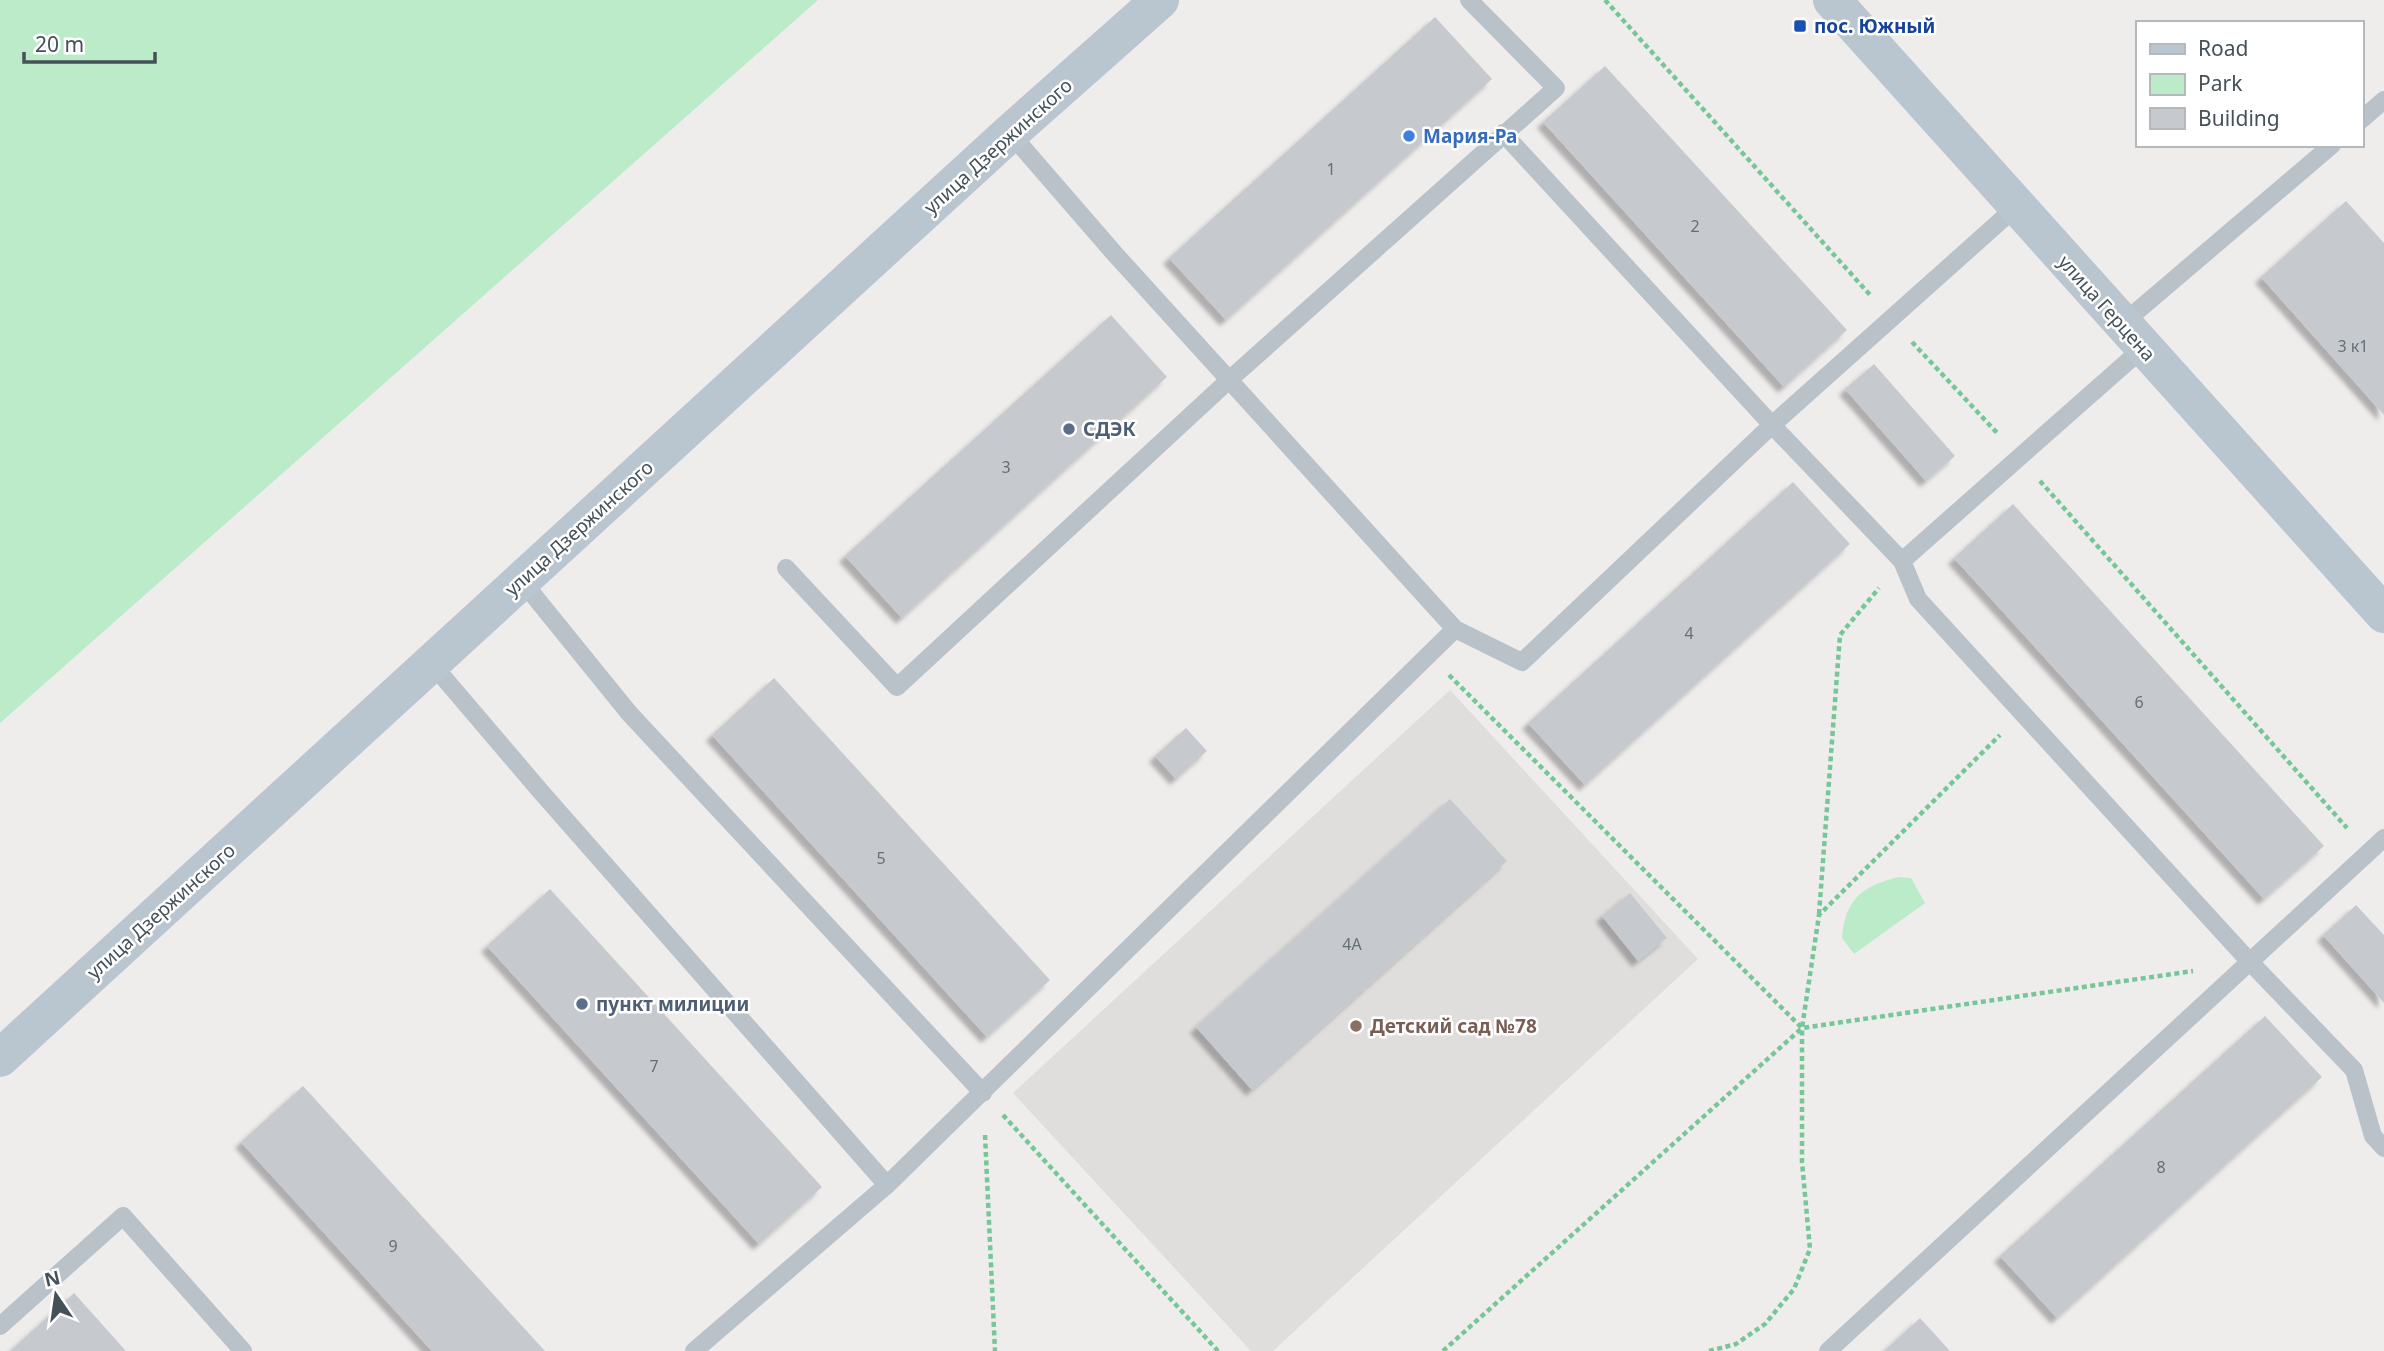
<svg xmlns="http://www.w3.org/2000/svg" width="2384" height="1351" viewBox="0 0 2384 1351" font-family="'Noto Sans',sans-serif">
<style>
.education{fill:#e0dddd}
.green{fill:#bbebc9}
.building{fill:#c6cacf;filter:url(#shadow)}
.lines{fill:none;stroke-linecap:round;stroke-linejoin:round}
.path{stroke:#76c797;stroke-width:4.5;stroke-dasharray:5 3.5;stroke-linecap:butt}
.lane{stroke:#b8c2c8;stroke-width:18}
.secondary{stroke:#bac6cf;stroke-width:38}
.transit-dot{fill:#1a4fb4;stroke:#fff;stroke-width:2.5}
.shop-dot{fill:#3f7fe0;stroke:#fff;stroke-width:2.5}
.service-dot{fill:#5c6f8a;stroke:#fff;stroke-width:2.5}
.education-dot{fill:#8d6e63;stroke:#fff;stroke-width:2.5}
.labels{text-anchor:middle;stroke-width:5;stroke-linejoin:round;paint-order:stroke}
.number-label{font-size:16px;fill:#656f76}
.transit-label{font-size:19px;font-weight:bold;fill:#164399;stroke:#fff;text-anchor:start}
.shop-label{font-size:19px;font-weight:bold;fill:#366cbe;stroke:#fff;text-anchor:start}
.street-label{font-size:19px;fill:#455158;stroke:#fff}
.service-label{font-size:19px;font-weight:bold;fill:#4e5e75;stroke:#fff;text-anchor:start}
.education-label{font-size:19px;font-weight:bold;fill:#785e54;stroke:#fff;text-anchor:start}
</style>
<defs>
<filter id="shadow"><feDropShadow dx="-6" dy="6" stdDeviation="2" flood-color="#0004"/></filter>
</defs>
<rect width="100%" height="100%" fill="#efecec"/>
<path class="education" d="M1450,690L1698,959L1273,1351H1251L1013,1093Z"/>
<path class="green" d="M0,0H818L0,723Z
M1899,877L1911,878L1925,903L1854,954L1842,938C1845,899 1862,886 1899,877Z"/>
<path class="building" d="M1435,17L1492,79L1226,320L1169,258Z
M1605,66L1847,330L1784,387L1543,122Z
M2346,201L2384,243V415L2261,277Z
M1111,315L1167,377L902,618L845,556Z
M1874,364L1955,456L1926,481L1845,389Z
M1793,482L1850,544L1585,785L1528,723Z
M2013,504L2324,846L2264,899L1954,558Z
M774,678L1050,980L987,1037L712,735Z
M1186,728L1207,751L1176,779L1155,756Z
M1450,799L1507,861L1252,1090L1196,1027Z
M550,889L822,1187L759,1244L487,946Z
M1630,893L1667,938L1638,961L1602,916Z
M2356,905L2384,935V1003L2323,935Z
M2265,1016L2322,1077L2057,1318L2000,1256Z
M303,1086L545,1351H432L241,1142Z
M74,1293L126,1351H10Z
M1920,1318L1950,1351H1884Z"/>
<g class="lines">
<path class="path" d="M1605,0L1871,296
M1912,342L1999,435
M2040,481L2347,828
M1449,675L1802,1028L2193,971
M1819,914L1840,635L1879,588
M1003,1115L1218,1351
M985,1135L995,1351
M1443,1351L1802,1028L1819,915L2000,735
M1709,1351L1736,1344L1765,1324L1794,1289L1810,1249L1802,1162V1028"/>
<path class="lane" d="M2361,120L2384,100
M1010,133L1114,253L1455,629L1522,662L1772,425L2016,207
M1503,133L1772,425L1902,561L1918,599L2250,962L2354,1070L2373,1136L2384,1148
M2122,324L2332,145
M1902,561L2143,348
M786,568L897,687L1229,380L1556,88L1469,0
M522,581L629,713L983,1093
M432,664L542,793L887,1185
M0,1326L123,1216L243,1351
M694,1351L887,1185L1455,629
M1828,1351L2384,838"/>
<path class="secondary" d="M1832,0L2384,614
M0,1058L1010,133L1160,0"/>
</g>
<rect class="transit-dot" x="1793" y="19" width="14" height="14" rx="3.5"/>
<circle class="shop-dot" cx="1409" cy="136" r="7"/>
<g class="service-dot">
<circle cx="1069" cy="429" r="7"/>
<circle cx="582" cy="1004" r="7"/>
</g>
<circle class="education-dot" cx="1356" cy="1026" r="7"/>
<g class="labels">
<g class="number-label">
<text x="1331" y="175">1</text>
<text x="1695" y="232">2</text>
<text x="2353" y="352">3 к1</text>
<text x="1006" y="473">3</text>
<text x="1689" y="639">4</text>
<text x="2139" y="708">6</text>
<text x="881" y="864">5</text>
<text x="1352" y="950">4А</text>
<text x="654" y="1072">7</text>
<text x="2161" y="1173">8</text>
<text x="393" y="1252">9</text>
</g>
<g class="transit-label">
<text x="1814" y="33">пос. Южный</text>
</g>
<g class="shop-label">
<text x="1423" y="143">Мария-Ра</text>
</g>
<g class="street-label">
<text transform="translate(998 146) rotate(-42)" y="7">улица Дзержинского</text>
<text transform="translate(2107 308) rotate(48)" y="7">улица Герцена</text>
<text transform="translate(579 528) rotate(-42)" y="7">улица Дзержинского</text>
<text transform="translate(161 911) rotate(-42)" y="7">улица Дзержинского</text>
</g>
<g class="service-label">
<text x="1083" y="436">СДЭК</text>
<text x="596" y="1011">пункт милиции</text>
</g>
<g class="education-label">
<text x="1370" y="1033">Детский сад №78</text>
</g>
</g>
<rect x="2136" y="21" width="228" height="126" fill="#ffffff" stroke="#b5b9bc" stroke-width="2"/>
<rect x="2150" y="44" width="35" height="10" fill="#bac6cf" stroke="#b5b9bc" stroke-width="2"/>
<text x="2198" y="56" font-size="21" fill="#455158">Road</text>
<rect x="2150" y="74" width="35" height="21" fill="#bbebc9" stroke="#b5b9bc" stroke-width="2"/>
<text x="2198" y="91" font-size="21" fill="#455158">Park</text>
<rect x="2150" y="108" width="35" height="21" fill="#c6cacf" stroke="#b5b9bc" stroke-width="2"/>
<text x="2198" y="126" font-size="21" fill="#455158">Building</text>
<g transform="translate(56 1295) rotate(347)" stroke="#ffffff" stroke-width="5" paint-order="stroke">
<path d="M0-5L12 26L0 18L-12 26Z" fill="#455158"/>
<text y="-10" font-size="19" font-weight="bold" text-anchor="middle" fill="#455158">N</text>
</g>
<path d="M24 52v10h131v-10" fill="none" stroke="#455158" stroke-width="3.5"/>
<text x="35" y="52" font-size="21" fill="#455158" stroke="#ffffff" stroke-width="5" paint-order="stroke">20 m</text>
</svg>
